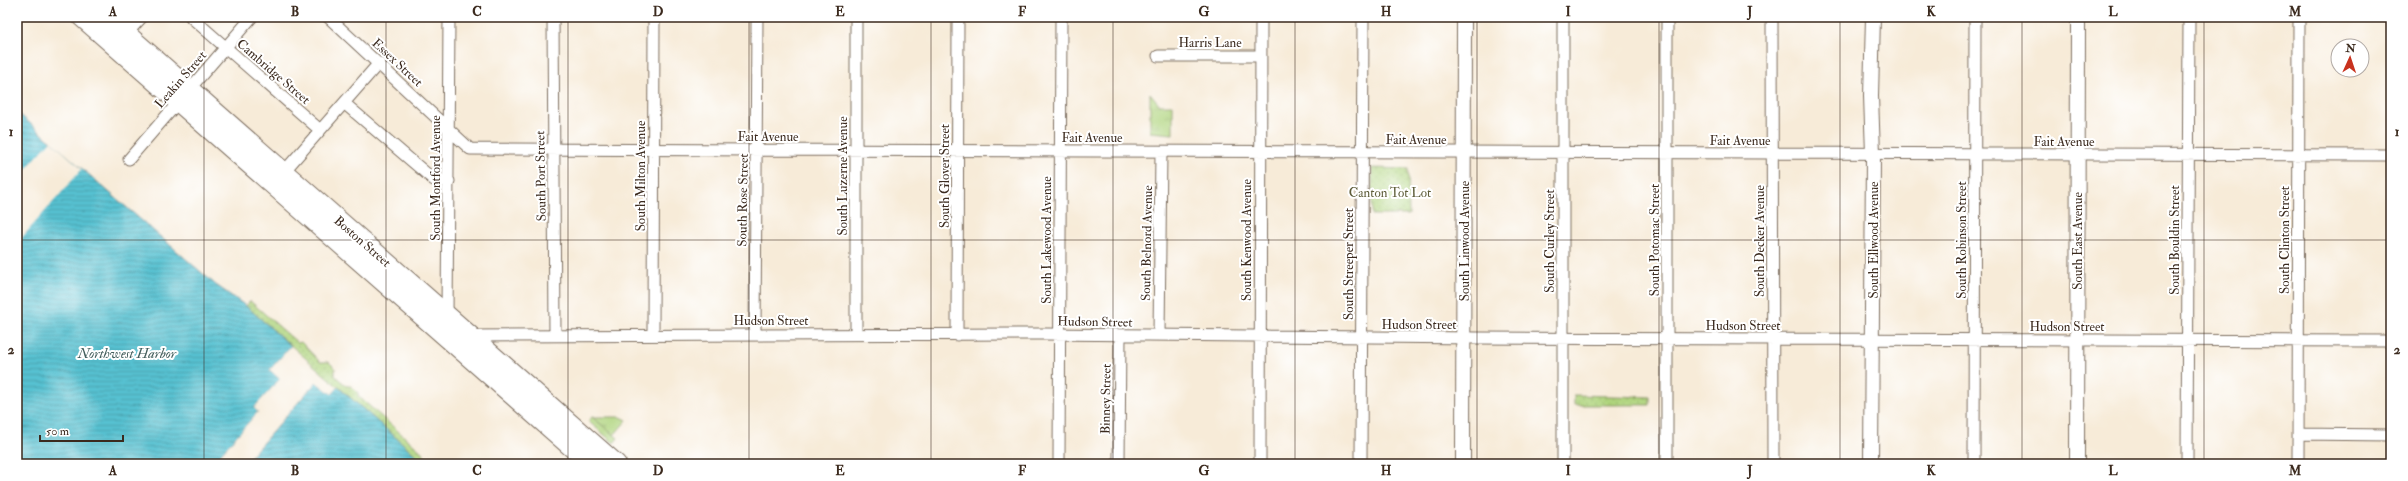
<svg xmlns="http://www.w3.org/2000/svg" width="2408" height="481" viewBox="0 0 2408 481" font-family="'IM FELL Double Pica',serif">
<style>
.grass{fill:url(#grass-tufts);stroke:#757f4e}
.park{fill:url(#park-dots);stroke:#757f4e}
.garden{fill:#afd47d;stroke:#757f4e}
.water{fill:url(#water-rules);stroke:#487678}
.pier{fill:#f7ebd8}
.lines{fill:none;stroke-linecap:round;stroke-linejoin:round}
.minor-casing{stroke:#7d6e5f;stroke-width:13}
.tertiary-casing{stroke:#7d6e5f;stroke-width:16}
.primary-casing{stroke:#7d6e5f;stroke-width:20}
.minor{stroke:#fff;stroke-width:11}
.tertiary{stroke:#fff;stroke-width:14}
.primary{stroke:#fff;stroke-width:18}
.grid{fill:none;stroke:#3b2a1e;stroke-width:1;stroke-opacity:0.55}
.labels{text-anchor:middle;stroke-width:4;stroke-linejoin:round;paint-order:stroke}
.street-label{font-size:13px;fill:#3b2a1e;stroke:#fff}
.park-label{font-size:13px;fill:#5e5d3a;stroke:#fff}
.water-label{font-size:14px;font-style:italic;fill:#445f5d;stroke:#fff}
.neatline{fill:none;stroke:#3b2a1e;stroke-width:1.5}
.grid-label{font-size:13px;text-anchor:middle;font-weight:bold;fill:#3b2a1e}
</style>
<defs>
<pattern id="grass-tufts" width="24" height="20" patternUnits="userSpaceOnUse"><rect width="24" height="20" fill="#afd47d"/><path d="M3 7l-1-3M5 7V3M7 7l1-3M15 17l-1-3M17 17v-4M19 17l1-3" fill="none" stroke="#97b66c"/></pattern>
<pattern id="park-dots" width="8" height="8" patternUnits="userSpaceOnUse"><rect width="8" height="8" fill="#afd47d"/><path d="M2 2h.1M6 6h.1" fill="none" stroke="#97b66c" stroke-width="1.8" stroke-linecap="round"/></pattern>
<pattern id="water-rules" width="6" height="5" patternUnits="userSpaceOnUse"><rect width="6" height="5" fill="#56c1d1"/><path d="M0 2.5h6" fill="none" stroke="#489da9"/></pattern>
</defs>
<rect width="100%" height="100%" fill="#fff"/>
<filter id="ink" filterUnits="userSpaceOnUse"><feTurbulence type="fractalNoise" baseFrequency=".025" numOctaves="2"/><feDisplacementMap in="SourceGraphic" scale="8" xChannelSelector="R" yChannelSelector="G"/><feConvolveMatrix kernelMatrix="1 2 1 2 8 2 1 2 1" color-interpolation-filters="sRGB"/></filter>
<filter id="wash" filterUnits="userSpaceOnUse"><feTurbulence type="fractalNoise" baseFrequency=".012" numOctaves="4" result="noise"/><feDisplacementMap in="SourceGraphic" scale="16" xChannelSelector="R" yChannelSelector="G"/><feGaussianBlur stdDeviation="0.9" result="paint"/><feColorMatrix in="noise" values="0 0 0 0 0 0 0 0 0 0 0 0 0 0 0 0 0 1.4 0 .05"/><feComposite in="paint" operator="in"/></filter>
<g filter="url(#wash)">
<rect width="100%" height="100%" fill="#f7ebd8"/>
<path class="grass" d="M1150,93L1160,105H1173V134L1150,132Z
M592,417H621L627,420L614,435Z"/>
<path class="park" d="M1372,168L1408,169L1409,215H1372Z
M250,301L298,343L301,342L320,362H329L335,368V376L347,386H351L358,393V396L423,453L429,464H421L419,458L246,306Z
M1574,395L1650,397V405H1574Z"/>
<path class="garden" d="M592,417L618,438L614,443L588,421Z"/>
<path class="water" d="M17,112L216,285L246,306L291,346L270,370L280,379L254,408L258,412L220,455L230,464H17Z
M316,382L332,394L338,387L419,458L421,464H244Z"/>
<path class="pier" d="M51,141L82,169L17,243V179Z
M291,346L292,347L273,370L282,380L257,408L260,413L223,455L232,464H230L220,455L258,412L254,408L280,379L270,370Z
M315,380L332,391L337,386L338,387L332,394L316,382L242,464Z"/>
</g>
<g filter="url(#ink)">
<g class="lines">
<g class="minor-casing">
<path id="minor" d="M191,17L320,130
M328,17L470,149L2391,155
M553,17L555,334
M1563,17V464
M1772,17L1773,464
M127,33L142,17
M1158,56H1261
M344,103L434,180L449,181
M129,159L252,17
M281,175L379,63
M447,318L449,17
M653,334L654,17
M755,334L757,17
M856,334V17
M957,335L958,17
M1159,335L1161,152
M469,336L1045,334L1476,338L2391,341
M2298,434L2391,435
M1059,464L1061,17
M1119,464L1120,335
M1260,464L1261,17
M1361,464L1363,17
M1667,464V17
M1974,464L1975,17
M2187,464L2189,17
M2298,464L2299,17"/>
</g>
<g class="tertiary-casing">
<path id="tertiary" d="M1463,464L1464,17
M1871,464L1873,154L1871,96L1873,17
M2077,464L2078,17"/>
</g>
<g class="primary-casing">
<path id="primary" d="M81,17L590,464
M108,17L617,464"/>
</g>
<use href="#minor" class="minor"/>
<use href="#tertiary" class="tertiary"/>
<use href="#primary" class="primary"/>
</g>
</g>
<path class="grid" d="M204,17V464M386,17V464M568,17V464M749,17V464M931,17V464M1113,17V464M1295,17V464M1477,17V464M1659,17V464M1840,17V464M2022,17V464M2204,17V464M17,240H2391"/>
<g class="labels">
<g class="street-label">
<text x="1210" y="47">Harris Lane</text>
<text transform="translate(398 62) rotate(43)" y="5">Essex Street</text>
<text transform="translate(274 71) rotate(41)" y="5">Cambridge Street</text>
<text transform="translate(180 79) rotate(-49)" y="5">Leakin Street</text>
<text x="768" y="141">Fait Avenue</text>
<text x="1092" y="142">Fait Avenue</text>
<text x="1416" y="144">Fait Avenue</text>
<text x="1740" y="145">Fait Avenue</text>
<text x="2064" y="146">Fait Avenue</text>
<text transform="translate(540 176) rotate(-91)" y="5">South Port Street</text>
<text transform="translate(640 176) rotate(-90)" y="5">South Milton Avenue</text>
<text transform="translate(842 176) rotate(-90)" y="5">South Luzerne Avenue</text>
<text transform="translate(944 176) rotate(-90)" y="5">South Glover Street</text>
<text transform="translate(435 178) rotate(-90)" y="5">South Montford Avenue</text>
<text transform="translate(742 200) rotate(-89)" y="5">South Rose Street</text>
<text transform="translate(1046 240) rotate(-90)" y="5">South Lakewood Avenue</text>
<text transform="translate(1246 240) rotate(-90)" y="5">South Kenwood Avenue</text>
<text transform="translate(1654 240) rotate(-90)" y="5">South Potomac Street</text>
<text transform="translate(1873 240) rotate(-90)" y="5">South Ellwood Avenue</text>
<text transform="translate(1961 240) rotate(-90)" y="5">South Robinson Street</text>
<text transform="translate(2174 240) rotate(-90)" y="5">South Bouldin Street</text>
<text transform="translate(2284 240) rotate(-90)" y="5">South Clinton Street</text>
<text transform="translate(363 241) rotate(41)" y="5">Boston Street</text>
<text transform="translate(1464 241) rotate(-90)" y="5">South Linwood Avenue</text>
<text transform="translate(1549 241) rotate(-90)" y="5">South Curley Street</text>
<text transform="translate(1759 241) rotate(-90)" y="5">South Decker Avenue</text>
<text transform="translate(2077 241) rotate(-90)" y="5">South East Avenue</text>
<text transform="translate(1146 243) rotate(-89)" y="5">South Belnord Avenue</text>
<text transform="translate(1348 264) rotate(-90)" y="5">South Streeper Street</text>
<text x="771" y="325">Hudson Street</text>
<text transform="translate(1095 321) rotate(1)" y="5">Hudson Street</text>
<text x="1419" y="329">Hudson Street</text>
<text x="1743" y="330">Hudson Street</text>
<text x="2067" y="331">Hudson Street</text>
<text transform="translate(1105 399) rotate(-89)" y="5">Binney Street</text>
</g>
<g class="park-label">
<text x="1390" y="197">Canton Tot Lot</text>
</g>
<g class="water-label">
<text x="127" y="358">Northwest Harbor</text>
</g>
</g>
<rect width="2408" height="481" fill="none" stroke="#fff" stroke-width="44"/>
<g transform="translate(2350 58) rotate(3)"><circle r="19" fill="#ffffff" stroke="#b1aaa5"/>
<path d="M0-3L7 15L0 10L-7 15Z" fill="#c8321e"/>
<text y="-6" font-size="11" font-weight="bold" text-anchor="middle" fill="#3b2a1e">N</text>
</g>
<path d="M40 435v6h83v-6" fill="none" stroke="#3b2a1e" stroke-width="2"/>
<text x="46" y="435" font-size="12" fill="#3b2a1e" stroke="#ffffff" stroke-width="3" paint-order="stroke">50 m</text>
<rect x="22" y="22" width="2364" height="437" class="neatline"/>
<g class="grid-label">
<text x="113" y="16">A</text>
<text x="295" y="16">B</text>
<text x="477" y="16">C</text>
<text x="658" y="16">D</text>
<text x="840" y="16">E</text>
<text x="1022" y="16">F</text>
<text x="1204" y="16">G</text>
<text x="1386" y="16">H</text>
<text x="1568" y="16">I</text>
<text x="1750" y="16">J</text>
<text x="1931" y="16">K</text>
<text x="2113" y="16">L</text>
<text x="2295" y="16">M</text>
<text x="11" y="136">1</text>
<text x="2397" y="136">1</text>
<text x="11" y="354">2</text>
<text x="2397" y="354">2</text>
<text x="113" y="475">A</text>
<text x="295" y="475">B</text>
<text x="477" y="475">C</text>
<text x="658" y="475">D</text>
<text x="840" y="475">E</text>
<text x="1022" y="475">F</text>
<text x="1204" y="475">G</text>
<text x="1386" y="475">H</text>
<text x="1568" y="475">I</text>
<text x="1750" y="475">J</text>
<text x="1931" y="475">K</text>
<text x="2113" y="475">L</text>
<text x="2295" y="475">M</text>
</g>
</svg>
